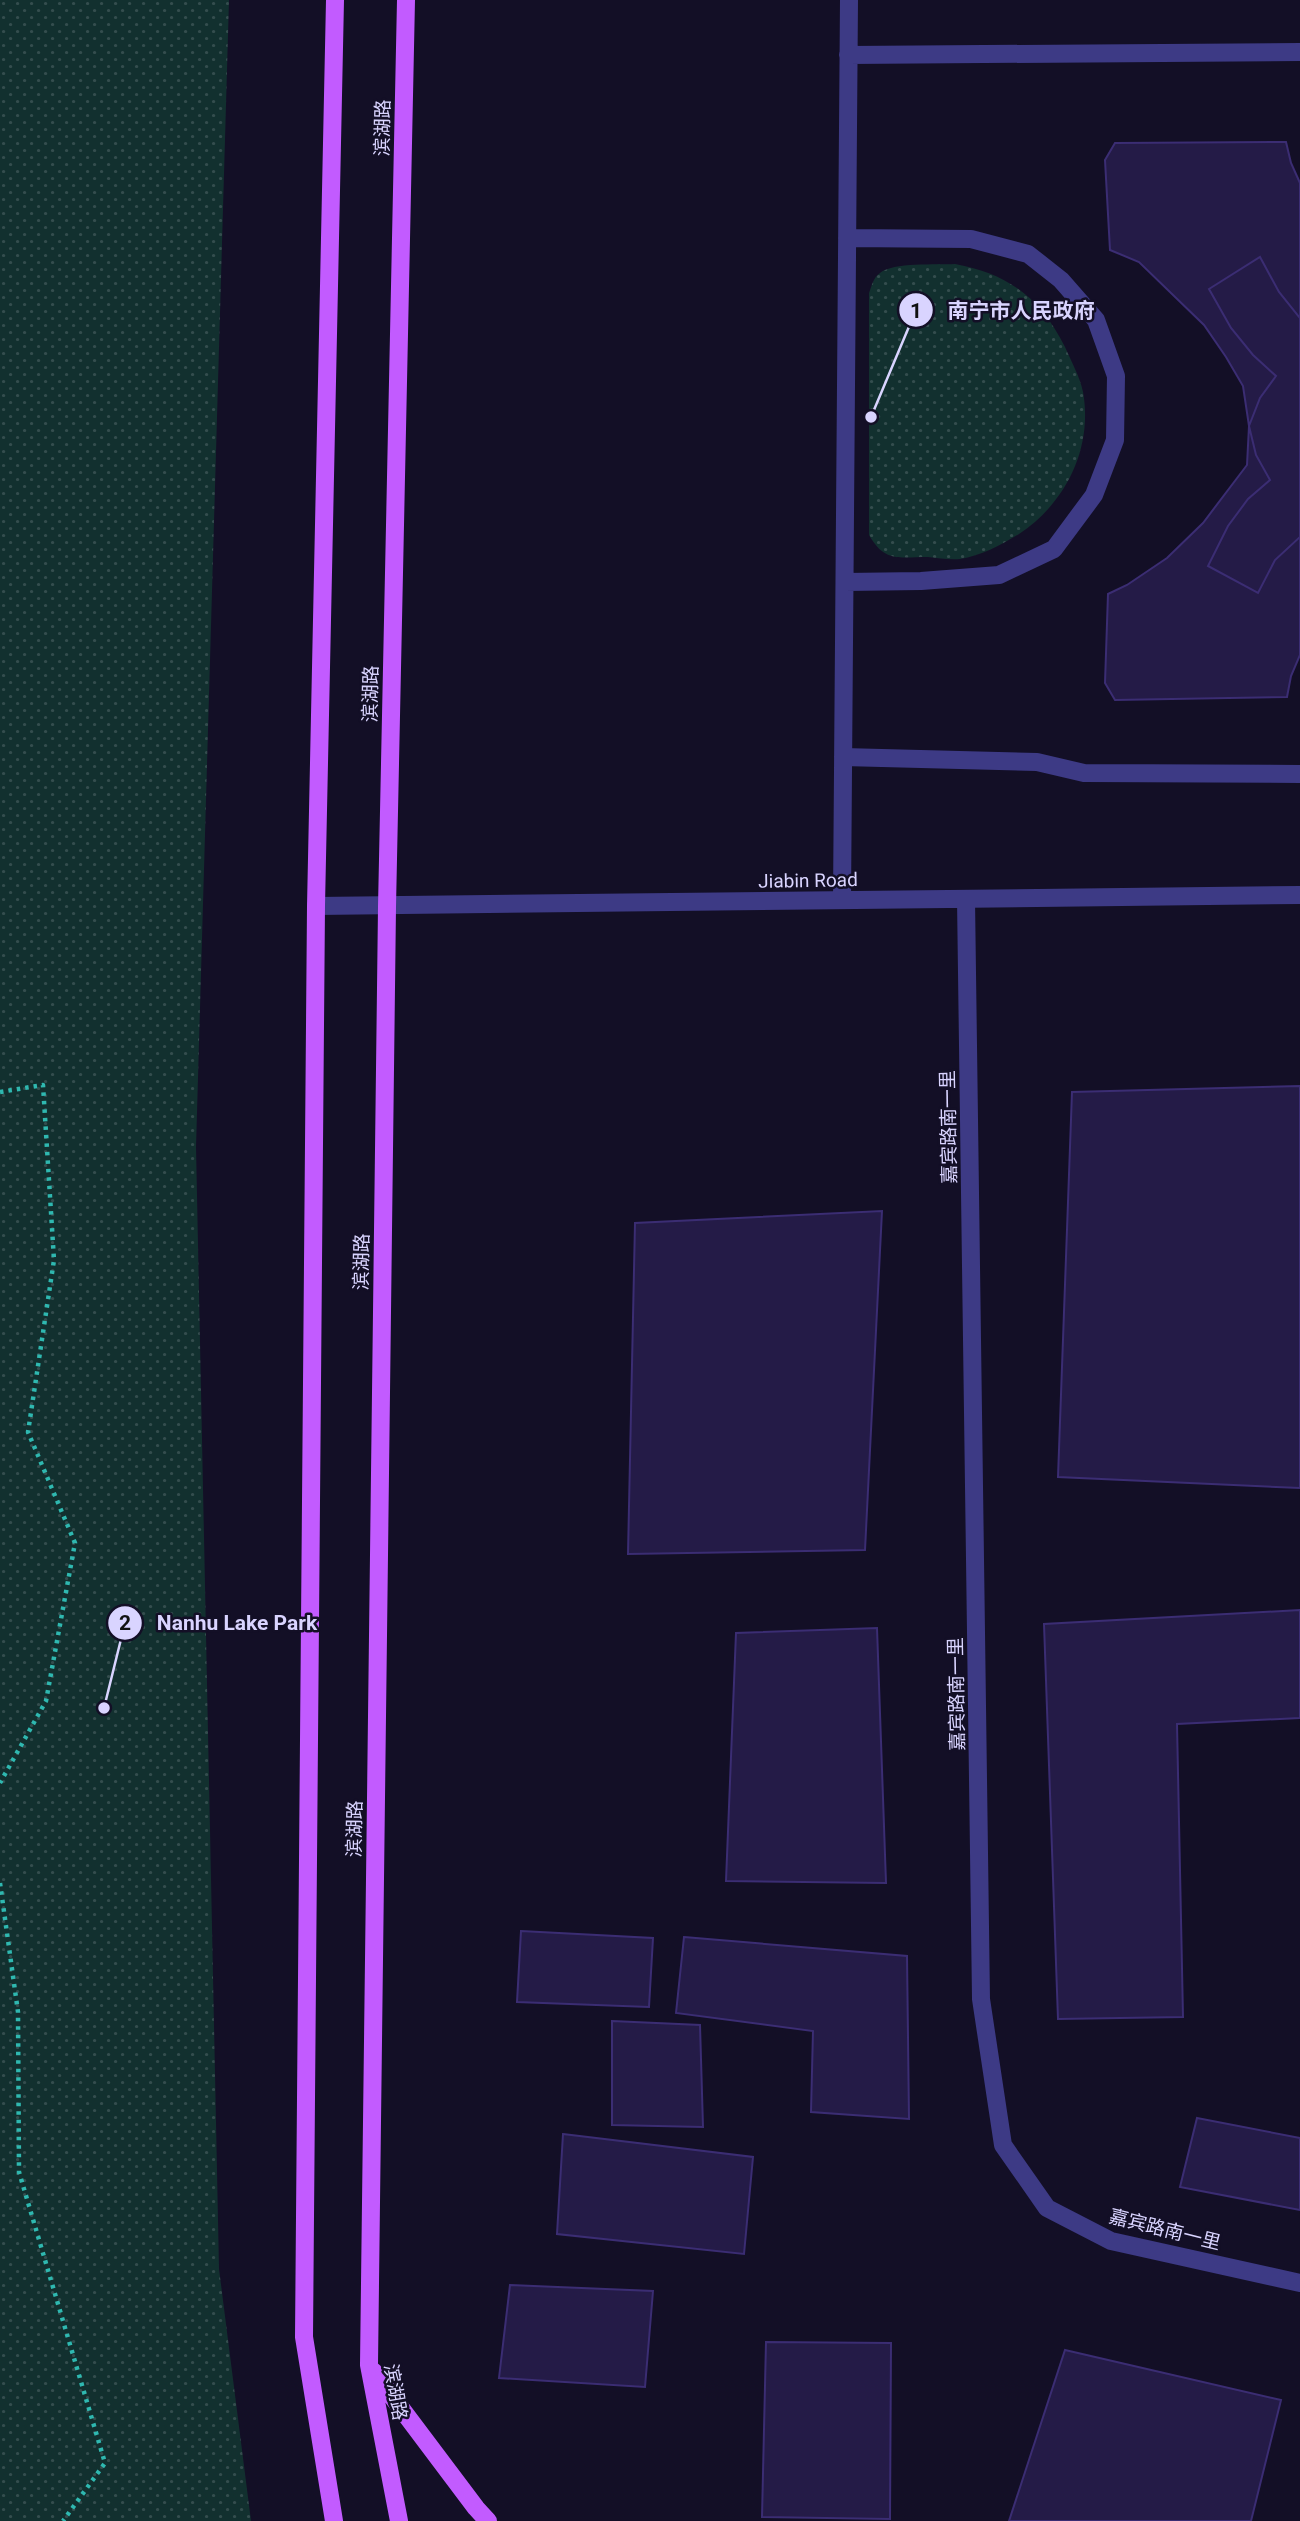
<svg xmlns="http://www.w3.org/2000/svg" width="1300" height="2521" viewBox="0 0 1300 2521" font-family="Roboto,'Noto Sans SC',sans-serif">
<style>
.grass{fill:url(#grass-dots)}
.building{fill:#241b47;stroke:#3b2d73;stroke-width:2}
.lines{fill:none;stroke-linecap:round;stroke-linejoin:round}
.path{stroke:#2fb8b0;stroke-width:4.5;stroke-dasharray:3.5 5;stroke-linecap:butt}
.minor{stroke:#3d3a85;stroke-width:18}
.major{stroke:#c25bff;stroke-width:18}
.labels{text-anchor:middle;stroke-width:5;stroke-linejoin:round;paint-order:stroke}
.street-label{font-size:19px;fill:#d9d4ff;stroke:#130f26}
.leader{fill:none;stroke:#d9d4ff;stroke-width:2.5}
.callout-dot{fill:#d9d4ff;stroke:#130f26;stroke-width:2.5}
.mark-label{font-size:21px;text-anchor:middle;font-weight:bold;fill:#111}
.callout-label{font-size:21px;text-anchor:middle;font-weight:bold;fill:#d9d4ff;stroke:#130f26;stroke-width:5;stroke-linejoin:round;paint-order:stroke}
</style>
<defs>
<pattern id="grass-dots" width="8" height="8" patternUnits="userSpaceOnUse" patternTransform="scale(1.75)"><rect width="8" height="8" fill="#12302f"/><path d="M2 2h.1M6 6h.1" fill="none" stroke="#344d4e" stroke-width="1.8" stroke-linecap="round"/></pattern>
</defs>
<rect width="100%" height="100%" fill="#130f26"/>
<path class="grass" d="M0,0H229L196,1147L219,2269L251,2521H0Z
M955,264C1009,274 1040,298 1065,347C1071,361 1080,377 1083,392C1093,448 1066,503 1019,534C1001,545 981,556 960,559C950,560 938,558 928,557C899,557 885,563 869,535V293C872,285 873,278 880,273C893,262 937,265 955,264Z"/>
<path class="building" d="M1286,142L1291,163L1300,183V318L1279,292L1260,257L1209,289L1231,328L1253,355L1276,376L1260,398L1249,426L1243,386L1226,357L1204,325L1139,262L1110,250L1105,160L1115,143Z
M1260,257L1279,292L1300,318V537L1275,560L1258,593L1208,566L1228,526L1248,499L1270,480L1256,455L1249,426L1260,398L1276,376L1253,355L1231,328L1209,289Z
M1249,426L1256,455L1270,480L1248,499L1228,526L1208,566L1258,593L1275,560L1300,537V655L1291,676L1287,697L1115,700L1105,683L1108,594L1127,585L1167,558L1203,523L1247,465Z
M1300,1086V1488L1058,1477L1072,1092Z
M882,1211L865,1550L628,1554L635,1223Z
M1300,1610V1718L1177,1724L1183,2017L1058,2019L1044,1624Z
M877,1628L886,1883L726,1881L736,1633Z
M521,1931L653,1938L649,2007L517,2002Z
M684,1937L907,1956L909,2119L811,2112L813,2031L676,2013Z
M612,2021L700,2025L703,2127L612,2125Z
M1197,2118L1300,2138V2210L1180,2187Z
M563,2134L753,2157L744,2254L557,2234Z
M510,2285L653,2291L645,2387L499,2378Z
M766,2342L891,2343L890,2519L762,2517Z
M1065,2350L1281,2400L1251,2521H1009Z"/>
<g class="lines">
<path class="path" d="M0,1092L43,1085L54,1260L28,1432L75,1543L46,1701L0,1783
M0,1883L18,2012L19,2172L105,2463L63,2521"/>
<path class="minor" d="M848,55L1300,52
M845,582L921,581L999,575L1054,549L1094,495L1115,440L1116,376L1096,320L1061,280L1028,254L971,239L847,238
M843,757L1037,762L1084,773L1300,774
M966,899L981,1999L1003,2145L1047,2208L1111,2241L1300,2283
M842,900L849,0
M316,906L1300,895"/>
<path class="major" d="M373,2371L476,2508L488,2521
M334,2521L304,2337L316,906L335,0
M399,2521L369,2365L387,907L406,0"/>
</g>
<g class="labels">
<g class="street-label">
<text transform="translate(382 128) rotate(-89)" y="7">滨湖路</text>
<text transform="translate(370 694) rotate(-89)" y="7">滨湖路</text>
<text transform="translate(808 880) rotate(-1)" y="7">Jiabin Road</text>
<text transform="translate(948 1127) rotate(-91)" y="7">嘉宾路南一里</text>
<text transform="translate(361 1262) rotate(-89)" y="7">滨湖路</text>
<text transform="translate(956 1694) rotate(-91)" y="7">嘉宾路南一里</text>
<text transform="translate(354 1829) rotate(-89)" y="7">滨湖路</text>
<text transform="translate(1165 2229) rotate(14)" y="7">嘉宾路南一里</text>
<text transform="translate(396 2392) rotate(80)" y="7">滨湖路</text>
</g>
</g>
<path class="leader" d="M871 417L916 310M104 1708L125 1623"/>
<g class="callout-dot">
<circle cx="871" cy="417" r="7"/>
<circle cx="104" cy="1708" r="7"/>
<circle cx="916" cy="310" r="18"/>
<circle cx="125" cy="1623" r="18"/>
</g>
<g class="mark-label">
<text x="916" y="318">1</text>
<text x="125" y="1630">2</text>
</g>
<g class="callout-label">
<text x="1021" y="318">南宁市人民政府</text>
<text x="237" y="1630">Nanhu Lake Park</text>
</g>
</svg>
